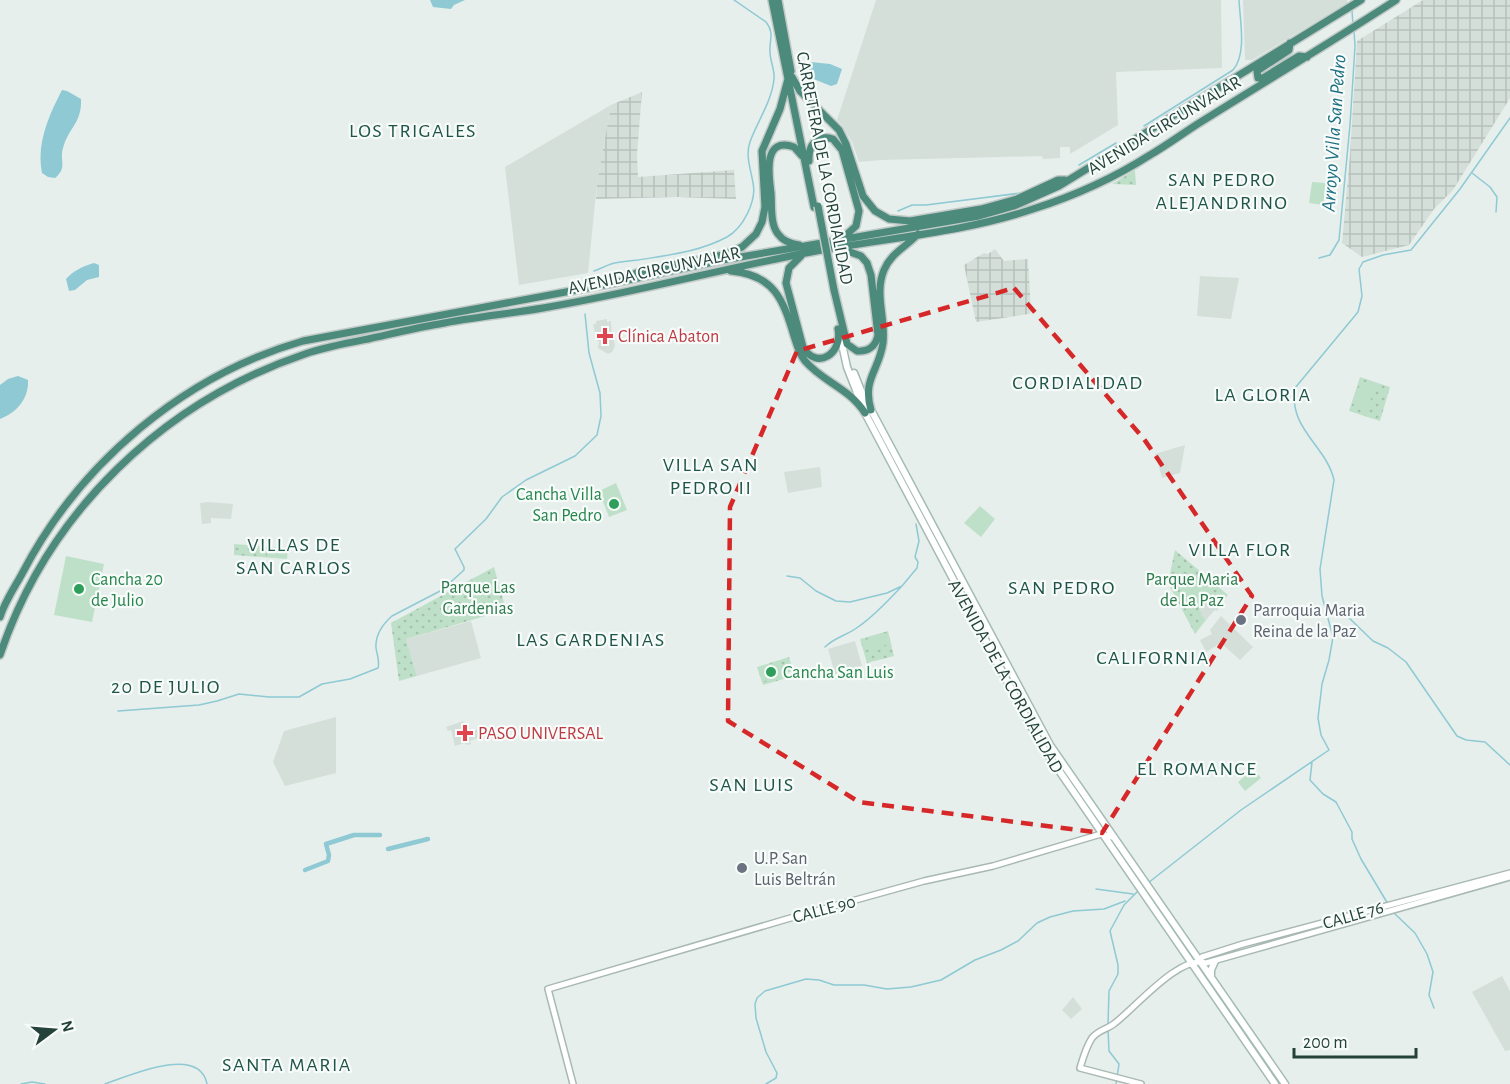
<svg xmlns="http://www.w3.org/2000/svg" width="1510" height="1084" viewBox="0 0 1510 1084" font-family="'Alegreya Sans',sans-serif">
<style>
.built{fill:#d4dfda}
.industrial{fill:url(#industrial-grid)}
.grass{fill:url(#grass-dots)}
.garden{fill:#bfe0c8}
.water{fill:#8ec9d4}
.lines{fill:none;stroke-linecap:round;stroke-linejoin:round}
.stream{stroke:#8ec9d4;stroke-width:1.5}
.canal{stroke:#8ec9d4;stroke-width:4.5}
.tertiary-casing{stroke:#a8b8b2;stroke-width:8}
.secondary-casing{stroke:#a4bbb3;stroke-width:9}
.trunk-casing{stroke:#c2cac8;stroke-width:10}
.tertiary{stroke:#fff;stroke-width:5}
.secondary{stroke:#fff;stroke-width:6}
.trunk{stroke:#4c8a7c;stroke-width:7}
.trunk-bridge-casing{stroke:#c2cac8;stroke-width:10;stroke-linecap:butt}
.trunk-bridge{stroke:#4c8a7c;stroke-width:7}
.marked{fill:none;stroke:#d62828;stroke-width:4.5;stroke-dasharray:12 8;stroke-linejoin:round}
.health-dot{fill:#e0444e;stroke:#f7fbf9;stroke-width:2}
.leisure-dot{fill:#2e9e5b;stroke:#f7fbf9;stroke-width:2}
.worship-dot{fill:#6b7280;stroke:#f7fbf9;stroke-width:2}
.labels{text-anchor:middle;stroke-width:4.5;stroke-linejoin:round;paint-order:stroke}
.street-label{font-size:18px;fill:#24423a;stroke:#f7fbf9}
.health-label{font-size:18px;fill:#be3a42;stroke:#f7fbf9;text-anchor:start}
.leisure-label{font-size:18px;fill:#27864d;stroke:#f7fbf9;text-anchor:start}
.park-label{font-size:18px;fill:#2d7a4b;stroke:#f7fbf9}
.worship-label{font-size:18px;fill:#5b616d;stroke:#f7fbf9;text-anchor:start}
.neighbourhood-label{font-size:20px;letter-spacing:1.5px;fill:#1f5548;stroke:#f7fbf9}
.water-label{font-size:20px;font-style:italic;fill:#1c6f80;stroke:#f7fbf9}
</style>
<defs>
<pattern id="industrial-grid" width="8" height="8" patternUnits="userSpaceOnUse" patternTransform="scale(1.5)"><rect width="8" height="8" fill="#d4dfda"/><path d="M0 4h8M4 0v8" fill="none" stroke="#b6c1bc"/></pattern>
<pattern id="grass-dots" width="8" height="8" patternUnits="userSpaceOnUse" patternTransform="scale(1.5)"><rect width="8" height="8" fill="#bfe0c8"/><path d="M2 2h.1M6 6h.1" fill="none" stroke="#a4c1ad" stroke-width="1.8" stroke-linecap="round"/></pattern>
</defs>
<rect width="100%" height="100%" fill="#e6efeb"/>
<path class="built" d="M876,0H1221L1222,68L1116,72L1118,125L1070,154V147H1060V158L1043,159L1042,156L881,160L859,162L852,142L842,125L837,120Z
M1243,0H1347V3L1252,60H1245Z
M611,105L597,183L588,273L519,285L505,167Z
M1200,276L1239,278L1231,319L1197,316Z
M607,319V322L611,321L612,340H614L615,346L612,352L608,354L598,348L599,341H597L593,324H596V321Z
M1185,445L1180,473L1162,478L1155,454Z
M820,467L822,487L788,493L784,472Z
M208,502L233,504L231,519L211,518V523L202,524L200,503Z
M1214,593L1223,601L1217,611L1215,610L1206,620L1200,615L1199,610Z
M1221,616L1253,647L1240,660L1221,643L1206,652L1200,640L1212,634L1210,630Z
M471,621L481,658L417,676L406,639Z
M855,641L862,666L835,674L828,649Z
M336,717V773L285,786L273,762L284,731Z
M463,721L466,729L460,732L471,728L472,731L478,729V738L470,741L471,744L466,745L465,743L455,746L451,730L448,731L446,727Z
M1502,976L1510,991V1050L1505,1051L1472,992Z
M1073,997L1082,1009L1071,1019L1062,1010Z"/>
<path class="industrial" d="M1423,0H1510V98L1453,190L1434,209L1409,245L1362,257L1342,243L1350,155L1357,41Z
M642,92L637,155L638,177L734,170L736,199L677,197L596,199L597,183L611,105Z
M995,249L1004,261L1028,259L1031,312L1029,314L976,322L964,265L984,253L988,254Z"/>
<path class="grass" d="M1135,170L1136,185L1112,184Z
M1360,377L1390,387L1380,421L1349,411Z
M234,544L288,548L287,559L234,555Z
M1175,550L1228,595L1223,601L1213,594L1199,610L1202,613L1201,615L1206,620L1195,634L1168,583Z
M494,567L506,610L406,639L417,676L399,681L391,623Z
M888,631L894,656L867,663L860,639Z
M789,657L793,671L786,673L787,678L763,685L757,667Z"/>
<path class="garden" d="M1312,182L1326,183L1323,205L1309,203Z
M1361,381L1375,385L1367,412L1353,408Z
M616,483L627,510L609,517L599,491Z
M980,506L995,519L981,537L964,523Z
M267,548L285,549L284,558L267,557Z
M66,556L104,564L92,622L54,615Z
M1195,575L1210,588L1201,597L1186,584Z
M487,576L491,588L473,593L469,582Z
M1186,585L1200,598L1192,608L1177,594Z
M481,593L484,604L466,610L462,599Z
M886,633L889,644L870,650L867,639Z
M780,661L784,676L762,682L758,668Z
M1253,769L1261,778L1245,791L1238,782Z"/>
<path class="water" d="M430,0H465L454,5L451,9L433,7Z
M811,62L830,64L842,69L837,84L831,86L806,76L803,73L804,64Z
M62,90L67,91L81,99C82,123 69,127 63,148C59,161 68,167 55,178L48,177L42,173C36,144 49,115 62,90Z
M94,263L99,265V277L87,280L75,290L69,291L66,279C73,271 83,266 94,263Z
M18,376L28,380C29,398 17,413 0,419V385L8,379Z"/>
<g class="lines">
<path class="stream" d="M1352,10L1353,26
M1144,126L1233,70C1247,54 1240,21 1239,0
M1079,165L1116,143
M1472,173L1490,187L1497,197L1496,212
M898,211L912,205H926L1021,193
M1319,258L1330,255L1339,240L1350,125L1355,46L1354,30
M594,271C600,269 605,266 611,264C619,261 629,261 638,260C668,255 699,252 727,237C743,228 757,201 753,183C751,170 745,155 750,142C757,122 772,101 774,79C775,70 770,61 770,52C769,40 775,33 766,22L734,0
M787,576L800,578L816,591L836,601L850,602L887,593L902,586L917,568L918,562L915,557L919,541L916,524
M1325,604L1346,615L1373,641L1388,648L1406,662L1457,736L1466,740L1485,742L1510,765
M825,647C835,637 848,635 858,627C874,616 888,601 901,587
M118,711L199,705L217,701L239,694L269,697H299L322,684L350,679L378,668C380,661 377,655 376,648C375,635 383,624 392,616L442,590L464,570V567L455,549L486,519L502,497L526,480L575,456L597,435L601,416L600,393L589,353L585,314
M1312,762L1310,780L1323,794L1336,802L1352,832V839L1361,859L1391,909
M1148,883L1241,810L1329,750L1321,735L1318,718L1322,684L1329,660L1333,637L1322,596L1320,569L1334,480C1326,445 1288,429 1295,388L1358,312L1362,296L1359,269L1363,262L1383,255L1411,250L1460,189L1510,118
M1096,889L1133,894
M1394,913L1415,933L1427,954L1433,972L1429,995L1434,1008
M1108,1024L1109,991L1118,974V965L1110,931L1124,905L1139,890
M1108,1029L1109,1051L1119,1064L1116,1084
M21,1084L32,1082L45,1084
M105,1084C129,1076 199,1044 207,1084
M766,1084L776,1078L777,1073L766,1052L756,1018L755,1004L757,998L765,991L806,979L819,980L834,985H864L887,989L911,987L941,980L975,960L1001,950L1018,941L1037,923L1050,917L1073,911L1104,909L1125,901"/>
<path class="canal" d="M388,849L428,839
M305,870L328,861L329,855L326,844L354,835H380"/>
<g class="tertiary-casing">
<path id="tertiary" d="M1200,961L1202,957L1243,944L1510,873
M573,1084L548,989L787,919L924,881L993,866L1101,834L1112,837
M1141,1084L1080,1068C1083,1058 1086,1047 1092,1038C1098,1030 1108,1029 1115,1023C1135,1008 1180,954 1206,963L1510,877"/>
</g>
<g class="secondary-casing">
<path id="secondary" d="M840,335L847,367L865,413L1040,743L1275,1084
M854,373L862,393L1050,745L1285,1084
M1211,977V970L1215,961"/>
</g>
<g class="trunk-casing">
<path id="trunk" d="M772,0L814,207
M778,0L791,71
M1290,43L1289,50L1257,71L1258,78H1263L1299,56L1307,57
M792,77L800,91L839,130L846,144L863,196L875,211L889,219L910,221L981,209L1017,199L1058,180H1065
M809,161C808,146 816,134 833,139L842,150L859,211L856,226L844,237
M799,245C791,244 783,241 778,234C770,224 772,206 771,193C769,176 762,136 794,147L802,156
M801,256L789,268L786,283L803,347C817,371 843,353 838,329
M731,271C774,275 783,299 794,336C797,345 799,354 805,361C823,382 849,388 865,413
M627,277L639,272L723,255L742,247L756,234L762,222L765,207L762,151L780,109L788,79
M834,290L847,344L857,351C868,352 876,346 878,335L871,275L867,263L861,256L842,249
M871,410C862,379 879,371 883,343C886,319 874,294 884,270C891,253 906,247 918,234
M0,617C5,601 15,587 23,572C80,463 184,375 303,341L614,283L723,260L979,216L1014,206L1059,186L1361,0
M0,655C48,512 163,402 305,354C325,347 347,343 368,339C391,334 415,328 439,324C473,317 508,314 543,308C633,293 721,269 811,252C885,238 962,233 1033,209C1074,196 1114,178 1150,155C1169,144 1186,131 1204,120C1268,80 1333,41 1396,0"/>
</g>
<use href="#tertiary" class="tertiary"/>
<use href="#secondary" class="secondary"/>
<use href="#trunk" class="trunk"/>
<g class="trunk-bridge-casing">
<path id="trunk-bridge" d="M818,206L834,290"/>
</g>
<use href="#trunk-bridge" class="trunk-bridge"/>
</g>
<path class="marked" d="M1014,288L1144,439L1252,596L1102,833L859,802L728,721L730,507L797,351Z"/>
<g class="health-dot">
<path d="M602 327h6v6h6v6h-6v6h-6v-6h-6v-6h6z"/>
<path d="M462 724h6v6h6v6h-6v6h-6v-6h-6v-6h6z"/>
</g>
<g class="leisure-dot">
<circle cx="614" cy="504" r="6"/>
<circle cx="79" cy="589" r="6"/>
<circle cx="771" cy="672" r="6"/>
</g>
<g class="worship-dot">
<circle cx="1241" cy="620" r="6"/>
<circle cx="742" cy="868" r="6"/>
</g>
<g class="labels">
<g class="street-label">
<text transform="translate(1164 125) rotate(-31)" y="6">AVENIDA CIRCUNVALAR</text>
<text transform="translate(825 168) rotate(79)" y="6">CARRETERA DE LA CORDIALIDAD</text>
<text transform="translate(654 270) rotate(-12)" y="6">AVENIDA CIRCUNVALAR</text>
<text transform="translate(1006 676) rotate(61)" y="6">AVENIDA DE LA CORDIALIDAD</text>
<text transform="translate(824 909) rotate(-15)" y="6">CALLE 90</text>
<text transform="translate(1353 915) rotate(-16)" y="6">CALLE 76</text>
</g>
<g class="health-label">
<text x="618" y="342">Clínica Abaton</text>
<text x="478" y="739">PASO UNIVERSAL</text>
</g>
<g class="leisure-label">
<text x="602" y="500" text-anchor="end">Cancha Villa<tspan x="602" dy="21">San Pedro</tspan></text>
<text x="91" y="585">Cancha 20<tspan x="91" dy="21">de Julio</tspan></text>
<text x="783" y="678">Cancha San Luis</text>
</g>
<g class="park-label">
<text x="1192" y="585">Parque Maria<tspan x="1192" dy="21">de La Paz</tspan></text>
<text x="478" y="593">Parque Las<tspan x="478" dy="21">Gardenias</tspan></text>
</g>
<g class="worship-label">
<text x="1253" y="616">Parroquia Maria<tspan x="1253" dy="21">Reina de la Paz</tspan></text>
<text x="754" y="864">U.P. San<tspan x="754" dy="21">Luis Beltrán</tspan></text>
</g>
<g class="neighbourhood-label">
<text x="413" y="137">LOS TRIGALES</text>
<text x="1222" y="186">SAN PEDRO<tspan x="1222" dy="23">ALEJANDRINO</tspan></text>
<text x="1078" y="389">CORDIALIDAD</text>
<text x="1263" y="401">LA GLORIA</text>
<text x="711" y="471">VILLA SAN<tspan x="711" dy="23">PEDRO II</tspan></text>
<text x="294" y="551">VILLAS DE<tspan x="294" dy="23">SAN CARLOS</tspan></text>
<text x="1240" y="556">VILLA FLOR</text>
<text x="1062" y="594">SAN PEDRO</text>
<text x="591" y="646">LAS GARDENIAS</text>
<text x="1153" y="664">CALIFORNIA</text>
<text x="166" y="693">20 DE JULIO</text>
<text x="1197" y="775">EL ROMANCE</text>
<text x="752" y="791">SAN LUIS</text>
<text x="287" y="1071">SANTA MARIA</text>
</g>
<g class="water-label">
<text transform="translate(1333 133) rotate(-86)" y="7">Arroyo Villa San Pedro</text>
</g>
</g>
<g transform="translate(54 1030) rotate(74)" stroke="#f7fbf9" stroke-width="4.5" paint-order="stroke">
<path d="M0-4.5L10 22L0 15L-10 22Z" fill="#24423a"/>
<text y="-9" font-size="16" font-weight="bold" text-anchor="middle" fill="#24423a">N</text>
</g>
<path d="M1294 1048v9h122v-9" fill="none" stroke="#24423a" stroke-width="3"/>
<text x="1303" y="1048" font-size="18" fill="#24423a" stroke="#f7fbf9" stroke-width="4.5" paint-order="stroke">200 m</text>
</svg>
